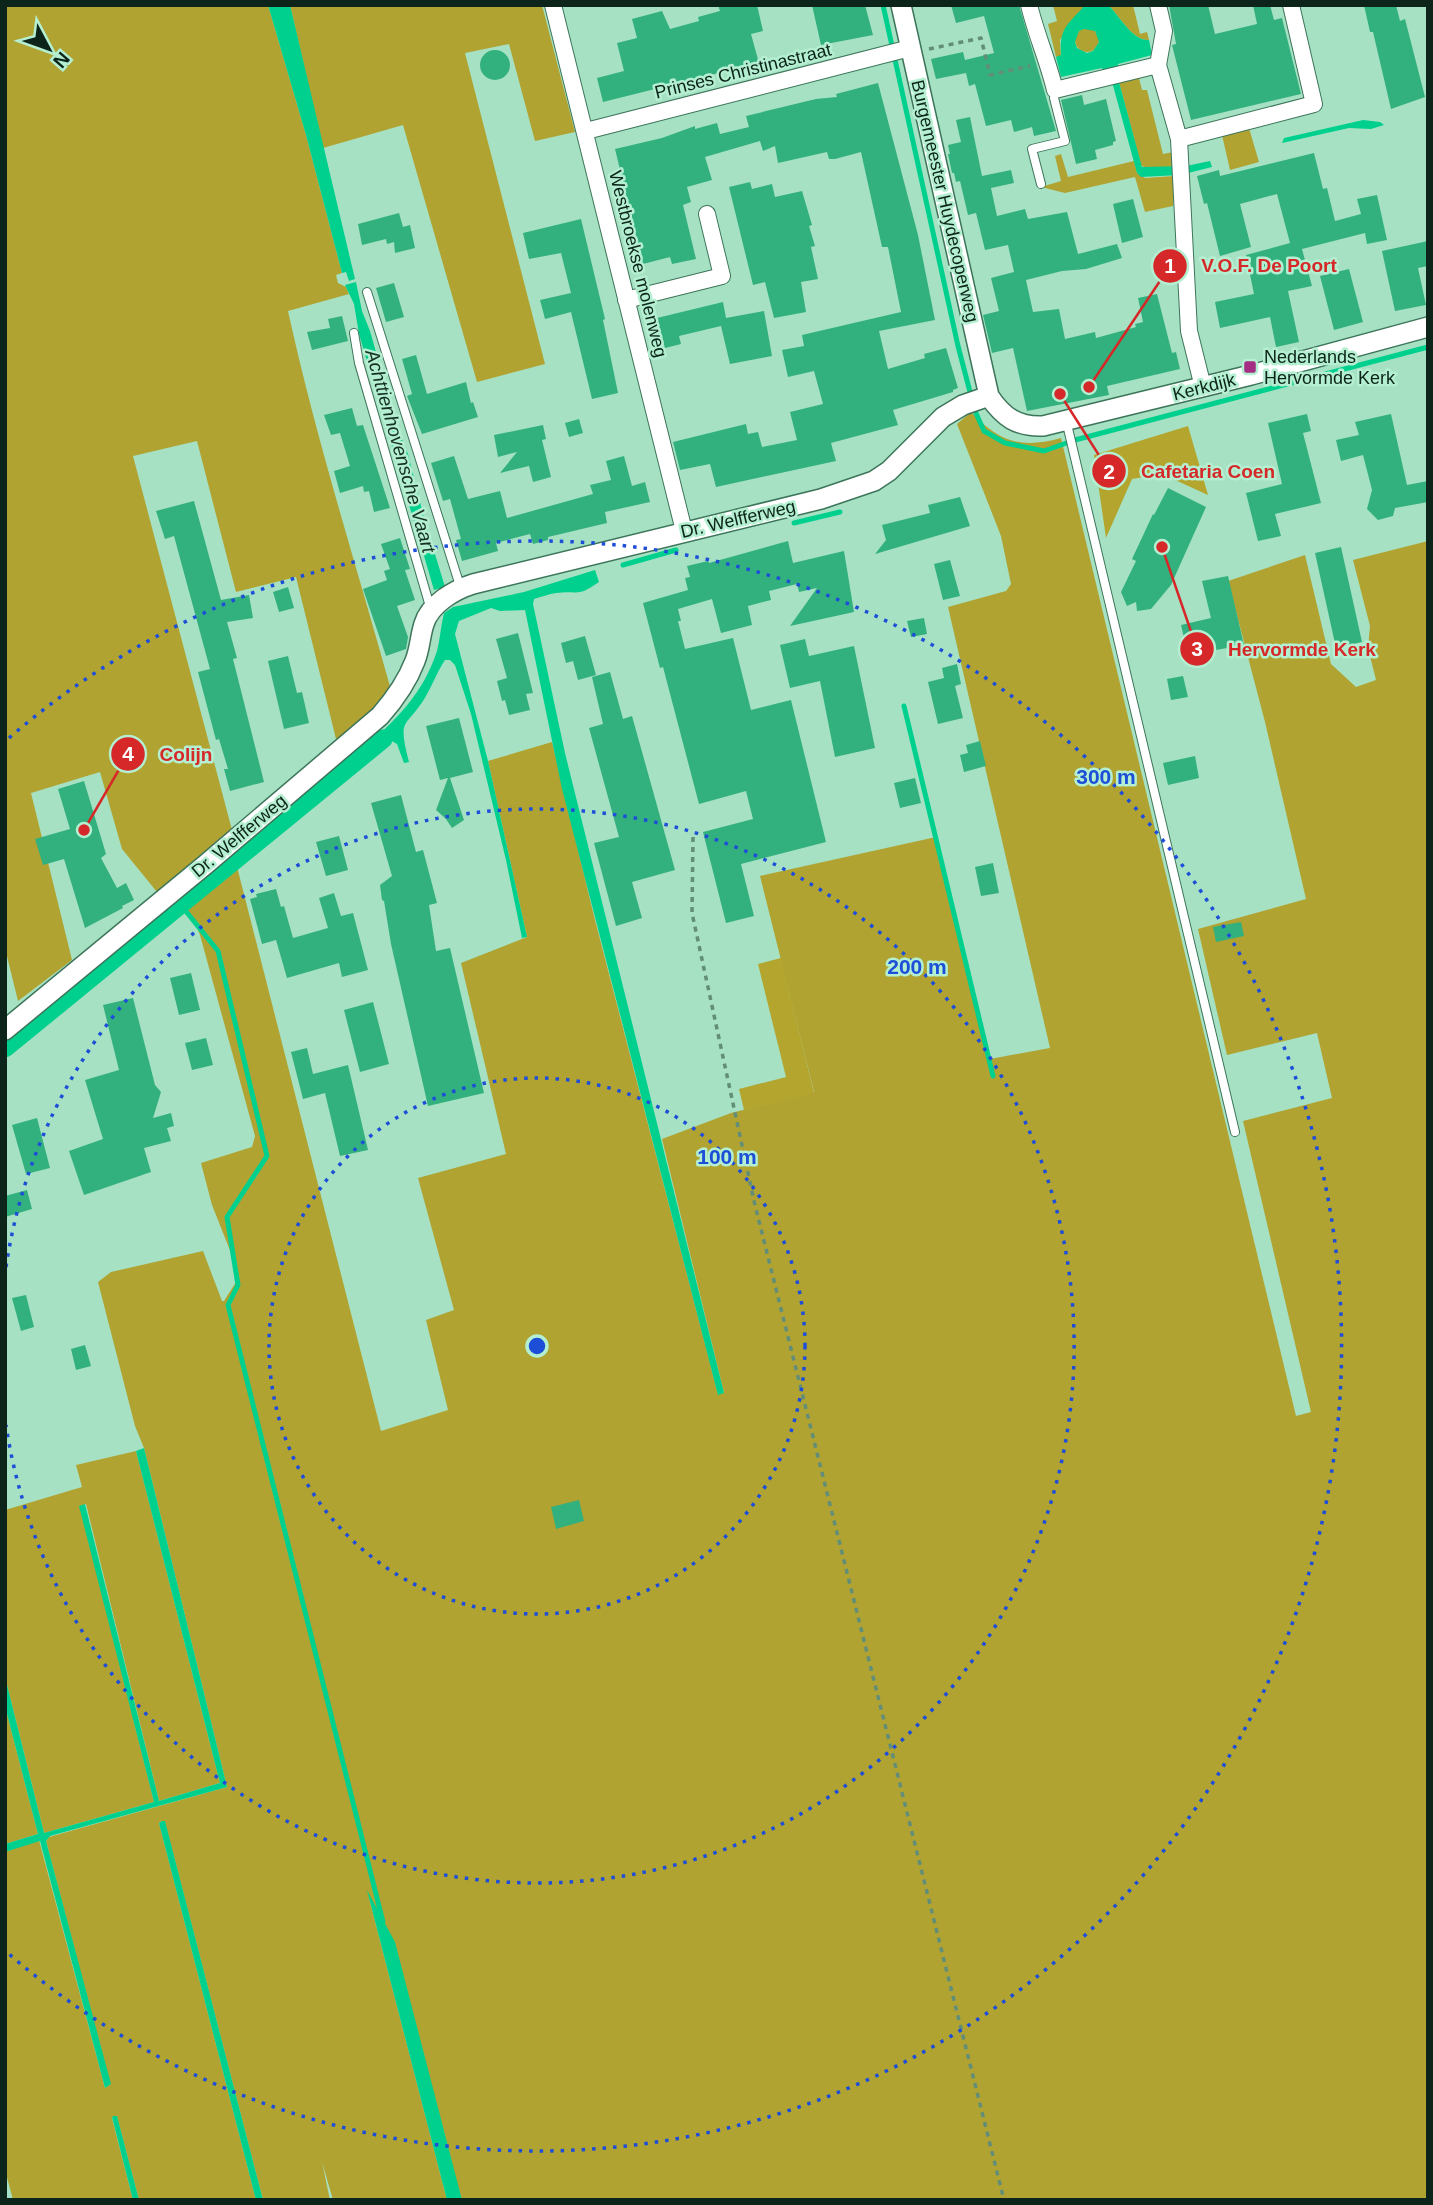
<svg xmlns="http://www.w3.org/2000/svg" width="1433" height="2205" viewBox="0 0 1433 2205" font-family="Arial,sans-serif">
<style>
.green{fill:#b1a331}
.forest{fill:#b4a52e}
.water{fill:#00d08e;fill-rule:evenodd}
.lines{fill:none;stroke-linecap:round;stroke-linejoin:round}
.stream{stroke:#00d08e;stroke-width:5}
.canal{stroke:#00d08e;stroke-width:19}
.building{fill:#32b17e}
.service-casing{stroke:#3d755a;stroke-width:10}
.minor-casing{stroke:#3d755a;stroke-width:18}
.tertiary-casing{stroke:#3d755a;stroke-width:22}
.path{stroke:#628e78;stroke-width:3.5;stroke-dasharray:5 5;stroke-linecap:butt}
.service{stroke:#fff;stroke-width:8}
.minor{stroke:#fff;stroke-width:16}
.tertiary{stroke:#fff;stroke-width:19}
.ring{fill:none;stroke:#1d4ed8;stroke-width:3.5;stroke-dasharray:3.5 7}
.poi-dot{fill:#a62d84;stroke:#b3efd0;stroke-width:2.5}
.labels{text-anchor:middle;stroke-width:5;stroke-linejoin:round;paint-order:stroke}
.street-label{font-size:18px;fill:#0c2419;stroke:#b3efd0}
.poi-label{font-size:18px;fill:#0c2419;stroke:#b3efd0;text-anchor:start}
.water-label{font-size:19px;font-style:italic;fill:#163023;stroke:#b3efd0}
.centre{fill:#1d4ed8;stroke:#b3efd0;stroke-width:3.5}
.ring-label{font-size:21px;text-anchor:middle;font-weight:bold;fill:#1d4ed8;stroke:#b3efd0;stroke-width:5;stroke-linejoin:round;paint-order:stroke}
.leader{fill:none;stroke:#d62828;stroke-width:2.5}
.callout-dot{fill:#d62828;stroke:#b3efd0;stroke-width:2.5}
.mark-label{font-size:21px;text-anchor:middle;font-weight:bold;fill:#fff}
.callout-label{font-size:19px;text-anchor:middle;font-weight:bold;fill:#d62828;stroke:#b3efd0;stroke-width:5;stroke-linejoin:round;paint-order:stroke}
</style>
<rect width="100%" height="100%" fill="#a6e1c3"/>
<path class="green" d="M5,5H268L306,135L342,273L336,275L338,283L346,287L349,294L288,311C316,439 356,564 391,690L363,720L337,743L296,577L236,592L197,441L133,456L232,830L157,892L122,849L100,772L31,793L72,960L18,1001L5,948Z
M290,5H542L575,132L535,141L509,44L465,53L545,364L477,382L403,125L323,148Z
M1053,5H1085L1060,40L1061,56L1056,57L1048,24L1057,21Z
M1108,5H1133L1140,34L1147,32L1149,40C1132,41 1120,16 1108,5Z
M1075 40a12 12 0 1 1 24 0a12 12 0 1 1-24 0Z
M1139,78L1142,90H1147L1163,154L1173,152L1174,167L1145,168L1141,165L1119,82Z
M1249,128L1259,162L1230,170L1222,135Z
M1061,154L1068,177L1134,161L1137,173L1145,178L1174,176L1173,206L1145,212L1135,177L1065,193L1041,187L1061,181L1055,156Z
M971,412C999,442 1021,449 1061,438L1296,1416L1311,1412L1243,1121L1332,1098L1317,1033L1227,1055L1198,929L1306,899L1265,722L1228,581L1305,555L1331,664L1356,687L1376,680L1368,648L1370,626L1353,560L1428,541V2200H462L368,1894L447,2200H333L322,2162L330,2200H263L165,1822L162,1821L159,1823L256,2200H139L117,2117L114,2116L112,2118L133,2200H13L5,2170V1852L39,1840L105,2088L110,2084L46,1841L49,1837L227,1787L144,1448L135,1426L98,1282L111,1272L203,1251L222,1301H224L238,1279L235,1263L212,1205L201,1163L252,1147L255,1136L200,935L196,925L175,903L234,855L381,1431L448,1410L426,1320L454,1310L418,1178L506,1154L461,963L527,937L488,761L552,742L594,916L718,1394L724,1393L662,1139L731,1113L814,1092L760,876L936,837L990,1059L1050,1048L948,607L1006,591L1011,584L1001,536L957,424Z
M136,1451L220,1783L159,1801L86,1504L80,1506L154,1802L44,1833L5,1677V1510L82,1487L76,1465Z
M5,1706L38,1834L5,1844Z"/>
<path class="forest" d="M1188,426L1208,495L1162,474L1132,479L1106,538L1094,455Z
M781,958L814,1093L744,1110L739,1089L786,1077L758,964Z"/>
<path class="water" d="M268,5H290L355,279L349,281L346,272L342,273L306,135Z
M1085,5H1108C1120,16 1132,41 1149,40L1152,55L1118,64L1119,82L1142,167L1186,166L1210,161L1212,167L1180,175L1141,177L1137,173L1109,71L1104,72L1102,68L1061,77L1056,57L1061,55C1059,27 1068,25 1085,5ZM1084,29L1095,31L1099,42L1093,51L1087,53L1077,48L1075,42L1079,31Z
M1363,120L1380,122L1384,125L1371,129L1349,128L1282,143L1284,138Z
M356,282L362,311L370,331L398,429L408,454L424,518L445,587L434,590L359,334L354,304L345,285Z
M595,570L599,582C576,598 580,590 556,593C549,594 541,597 534,599L533,604L565,753L724,1393L718,1395L562,789L525,610L500,611L491,608L459,621L455,634L488,761L527,937L522,938L506,860L471,714L455,665L450,660H445C437,672 433,684 426,696C406,730 397,715 409,762L404,763L397,744L390,740L366,759L363,749C396,720 423,694 437,651C440,639 441,625 444,613L453,607L524,592Z
M144,1448L227,1787L50,1836L46,1841L111,2084L105,2088L40,1841L5,1852V1844L38,1834L5,1706V1677L44,1833L154,1802L79,1506L85,1504L159,1801L220,1783L136,1451Z
M162,1821H165L263,2200H256L159,1823Z
M367,1890L395,1942L462,2200H447Z
M114,2116H117L139,2200H133L112,2117Z"/>
<g class="lines">
<path class="stream" d="M883,5L958,346L975,411L984,431L1005,443L1044,451L1075,440L1428,347
M794,523L840,512
M623,565L676,550
M904,706L993,1076
M180,904L218,951L267,1156L227,1217L238,1285L228,1305L383,1922"/>
<path class="canal" d="M5,1048L383,739"/>
</g>
<path class="building" d="M718,5H757L763,31L751,34L759,63L603,102L597,78L624,71L617,43L637,38L632,19L662,11L670,29L699,21L698,17L720,11Z
M812,5H865L873,35L821,45Z
M951,5H1019L1056,131L1034,136L1032,127L1014,132L1011,120L986,126L975,84L969,86L966,73L936,79L931,59L963,52L965,60L994,53L984,16L956,23Z
M1169,5H1208L1215,34L1257,24L1253,5H1270L1274,20L1282,18L1301,94L1191,120L1172,45L1176,44Z
M1364,5H1396L1400,21L1405,19L1425,97L1391,109L1373,32H1370Z
M480 65a15 15 0 1 1 30 0a15 15 0 1 1-30 0Z
M878,83L918,235L935,320L879,331L888,369L925,358L924,354L946,348L958,388L953,390V392L893,410L898,425L831,443L836,461L716,487L710,464L680,470L673,442L746,424L748,434L758,432L762,447L797,440L790,412L823,404L814,371L788,377L782,350L804,346L802,335L901,312L888,247H882L861,152L835,159H829L827,152L778,163L775,146L763,151L760,141L705,157L712,180L687,187L691,202L683,205L696,259L672,264L670,257L643,264L615,149L662,138L695,126V129L717,123L720,134L749,127L746,116L816,99L837,97L836,94Z
M1082,95L1084,105L1106,99L1116,141L1113,142V145L1095,150L1097,159L1076,164L1061,100Z
M970,117L982,176L1011,170L1014,183L991,188L997,216L1025,209L1028,219L1067,212L1078,254L1117,244L1122,258L1086,269L1062,271L1026,280L1033,312L1059,309L1065,339L1095,332L1096,338L1136,327L1135,324L1143,322L1138,298L1157,294L1172,353L1176,352L1180,369L1107,386L1109,395L1027,411L1013,348L992,353L983,315L999,311L991,278L1014,272L1008,245L985,250L976,213L968,215L960,181L956,182L954,173H952L948,154H950L948,145L961,142L956,120Z
M1314,153L1323,189L1327,188L1335,221L1361,214L1357,199L1377,195L1387,240L1367,244L1365,233L1302,249L1312,286L1288,291L1299,342L1276,347L1270,317L1220,328L1215,302L1254,294L1246,255L1290,243L1277,194L1240,204L1251,247L1220,256L1207,203L1204,204L1197,176L1219,170L1220,176Z
M750,182L752,189L772,184L775,197L802,191L812,225L809,226L815,246L811,247L818,279L801,282L806,312L774,318L765,282L753,285L729,187Z
M1133,199L1143,237L1122,243L1113,204Z
M399,213L403,227L410,225L415,248L395,253L394,242L387,244L386,239L362,245L358,224Z
M581,219L605,319L603,320L618,393L592,399L571,312L545,319L540,300L571,293L561,253L529,259L523,233Z
M1428,241V266L1418,268L1426,305L1395,311L1382,251Z
M1349,269L1363,322L1334,330L1320,276Z
M394,283L404,317L386,322L376,288Z
M723,302L726,318L764,311L772,356L730,364L721,326L679,336L681,344L665,348L657,318Z
M342,316L348,341L312,350L307,332L330,328L328,319Z
M416,355L427,394L466,382L471,403L473,402L478,417L422,434L407,396L412,394L402,359Z
M352,408L357,426L363,425L390,508L374,512L369,491L364,492L363,486L340,493L334,471L350,466L340,433L331,435L324,415Z
M1307,414L1311,431L1303,433L1321,503L1275,514L1281,536L1258,541L1246,493L1282,484L1268,423Z
M1391,414L1407,485L1428,481V502L1395,508L1393,516L1378,520L1367,509L1372,490L1363,455L1341,461L1336,440L1359,435L1355,422Z
M579,419L583,433L569,437L565,423Z
M543,425L546,439L542,440L551,477L533,482L529,466L500,473L517,452L498,457L494,435Z
M454,456L468,499L500,491L507,518L593,494L590,485L611,480L606,461L624,456L632,486L645,482L650,502L605,512L607,523L548,537V540L533,544L530,534L496,543L498,551L462,561L456,540L461,539L450,499L443,501L431,463Z
M1168,488L1206,507L1171,585L1151,609L1137,611L1136,602L1127,606L1121,592L1136,561L1132,559L1153,514L1154,515Z
M960,497L970,526L875,554L886,540L882,525L930,513L928,505Z
M194,501L221,600L249,595L253,618L227,622L237,658L233,659L264,782L230,791L224,769H228L219,739L216,740L198,672L210,669L174,536L165,539L156,511Z
M400,538L410,569L405,570L415,600L397,606L408,637L406,649L386,656L363,589L387,580L384,571L390,569L381,544Z
M788,541L793,563L844,551L854,612L790,626L817,588L799,592L797,584L769,591L771,600L748,606L752,625L721,633L712,599L678,609L681,621H678L685,649L733,638L751,710L791,700L826,842L741,864L754,916L726,923L703,832L753,819L746,791L699,804L663,667L660,668L643,603L688,590L685,578L690,577L687,566L708,561L709,563Z
M1341,547L1362,642L1336,648L1315,553Z
M950,560L960,596L943,600L934,564Z
M1228,576L1244,645L1188,655L1181,625L1211,618L1202,581Z
M288,587L294,608L279,612L273,592Z
M924,618L927,634L911,637L907,621Z
M518,633L533,693L526,694L530,710L509,715L505,700L502,701L497,681L507,678L496,639Z
M585,636L596,675L578,680L573,661L566,663L561,643Z
M805,639L809,656L854,646L875,748L835,757L820,681L790,688L780,645Z
M288,656L297,693L302,692L309,723L284,729L268,661Z
M957,664L961,684L955,686L963,718L938,724L928,682L944,678L942,668Z
M610,672L623,719L632,716L675,870L632,882L642,918L616,926L594,843L619,837L589,728L603,724L592,677Z
M1183,676L1188,697L1171,700L1167,679Z
M459,718L473,772L450,778L464,820L452,828L446,819L436,810L448,778L440,780L426,726Z
M980,741L986,766L964,772L960,755L968,753L966,745Z
M1195,756L1199,778L1168,785L1163,763Z
M915,778L921,803L900,808L894,783Z
M84,781L106,854L101,858L117,888L126,883L134,900L122,906L123,908L85,928L64,859L43,865L35,839L70,829L58,789Z
M401,795L416,852L423,850L437,903L429,905L436,951L450,948L484,1093L428,1106L391,944L384,901L382,900L380,885L392,876L371,803Z
M339,836L348,870L326,876L316,842Z
M993,863L999,893L981,896L975,867Z
M276,889L281,907L284,906L293,938L328,928L319,898L334,893L341,916L353,913L368,970L342,977L339,963L287,978L276,940L262,944L250,899L257,897L256,894Z
M1241,922L1244,936L1216,942L1213,927Z
M191,973L200,1010L179,1015L170,978Z
M133,998L155,1085L161,1092L153,1118L171,1113L174,1126L167,1128L171,1141L144,1148L151,1172L84,1195L69,1151L103,1139L85,1080L119,1070L103,1005Z
M373,1002L389,1064L360,1072L344,1010Z
M206,1038L213,1065L192,1070L185,1043Z
M307,1048L313,1074L348,1065L368,1150L340,1156L325,1093L303,1099L291,1052Z
M37,1118L50,1168L26,1174L12,1125Z
M27,1190L32,1209L5,1217V1196Z
M26,1295L34,1327L21,1331L12,1298Z
M85,1345L91,1366L76,1370L71,1349Z
M579,1500L584,1521L556,1529L551,1507Z"/>
<g class="lines">
<g class="service-casing">
<path id="service" d="M1041,184L1032,149L1065,141L1054,98L1055,90
M367,292L461,589
M354,333L359,363L431,610
M1066,420L1235,1132"/>
</g>
<g class="minor-casing">
<path id="minor" d="M553,5L684,531
M1029,5C1036,34 1048,61 1055,90L1158,65
M1158,5L1164,31L1158,65L1179,139L1189,331L1203,387
M586,131L910,48
M1179,139L1314,104L1291,5
M626,300L722,276L707,214"/>
</g>
<g class="tertiary-casing">
<path id="tertiary" d="M901,5L989,396C1003,417 1017,427 1043,426L1251,375L1428,327
M5,1030L205,865L380,716C395,699 407,682 415,661C420,649 420,636 424,624C430,604 454,590 473,584L821,499L874,481L889,471L943,417L963,405L989,396"/>
</g>
<path class="path" d="M929,49L981,38L990,75L1030,66
M693,837L692,913L754,1201L1004,2200"/>
<use href="#service" class="service"/>
<use href="#minor" class="minor"/>
<use href="#tertiary" class="tertiary"/>
</g>
<g class="ring">
<circle cx="537" cy="1346" r="268"/>
<path d="M6 1267A537 537 0 1 1 6 1425"/>
<path d="M9 738A805 805 0 1 1 9 1954"/>
</g>
<rect class="poi-dot" x="1243" y="360" width="14" height="14" rx="3.5"/>
<g class="labels">
<g class="street-label">
<text transform="translate(743 71) rotate(-14)" y="6">Prinses Christinastraat</text>
<text transform="translate(945 201) rotate(77)" y="6">Burgemeester Huydecoperweg</text>
<text transform="translate(638 264) rotate(76)" y="6">Westbroekse molenweg</text>
<text transform="translate(1204 387) rotate(-14)" y="6">Kerkdijk</text>
<text transform="translate(738 519) rotate(-13)" y="6">Dr. Welfferweg</text>
<text transform="translate(239 836) rotate(-40)" y="6">Dr. Welfferweg</text>
</g>
<g class="poi-label">
<text x="1264" y="363">Nederlands<tspan x="1264" dy="21">Hervormde Kerk</tspan></text>
</g>
<g class="water-label">
<text transform="translate(401 451) rotate(74)" y="7">Achttienhovensche Vaart</text>
</g>
</g>
<circle cx="537" cy="1346" r="10" class="centre"/>
<g class="ring-label">
<text x="1106" y="784">300 m</text>
<text x="917" y="974">200 m</text>
<text x="727" y="1164">100 m</text>
</g>
<path class="leader" d="M1089 387L1170 266M1060 394L1109 471M1162 547L1197 649M84 830L128 754"/>
<g class="callout-dot">
<circle cx="1089" cy="387" r="7"/>
<circle cx="1060" cy="394" r="7"/>
<circle cx="1162" cy="547" r="7"/>
<circle cx="84" cy="830" r="7"/>
<circle cx="1170" cy="266" r="18"/>
<circle cx="1109" cy="471" r="18"/>
<circle cx="1197" cy="649" r="18"/>
<circle cx="128" cy="754" r="18"/>
</g>
<g class="mark-label">
<text x="1170" y="273">1</text>
<text x="1109" y="479">2</text>
<text x="1197" y="656">3</text>
<text x="128" y="761">4</text>
</g>
<g class="callout-label">
<text x="1269" y="272">V.O.F. De Poort</text>
<text x="1208" y="478">Cafetaria Coen</text>
<text x="1302" y="656">Hervormde Kerk</text>
<text x="186" y="761">Colijn</text>
</g>
<rect width="1433" height="2205" fill="none" stroke="#0c2419" stroke-width="14"/>
<g transform="translate(49 49) rotate(131)" stroke="#b3efd0" stroke-width="5" paint-order="stroke">
<path d="M0-5L12 26L0 18L-12 26Z" fill="#0c2419"/>
<text y="-10" font-size="19" font-weight="bold" text-anchor="middle" fill="#0c2419">N</text>
</g>
</svg>
